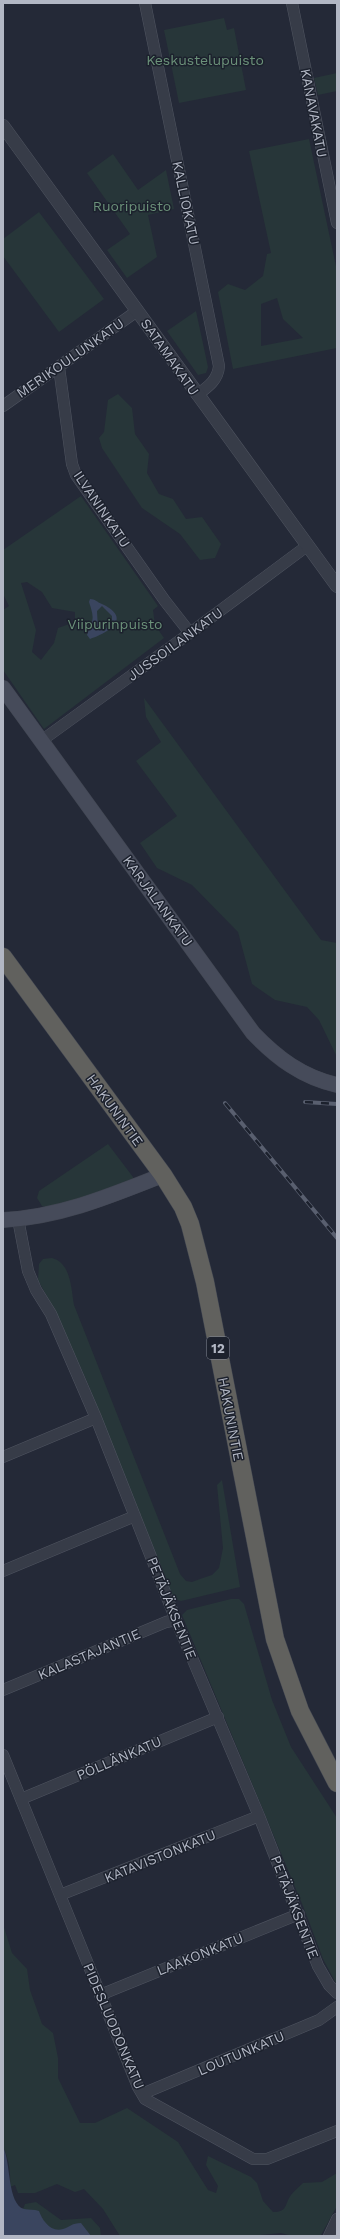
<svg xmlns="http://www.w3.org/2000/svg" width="340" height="2239" viewBox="0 0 340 2239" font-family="'Work Sans',sans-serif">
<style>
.green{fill:#273639;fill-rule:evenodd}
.water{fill:#3a455f;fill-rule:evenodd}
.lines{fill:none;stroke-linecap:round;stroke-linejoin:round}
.minor-casing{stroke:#4f5460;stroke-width:12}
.tertiary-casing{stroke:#4f5460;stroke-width:14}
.secondary-casing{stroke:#404551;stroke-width:16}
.trunk-casing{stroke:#3f4450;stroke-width:19}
.minor{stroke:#373c48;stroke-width:11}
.tertiary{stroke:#373c48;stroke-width:13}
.secondary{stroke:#464b5a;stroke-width:15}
.trunk{stroke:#61615e;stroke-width:18}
.rail-casing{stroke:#595f6f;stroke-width:4}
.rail{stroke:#1c212d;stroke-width:2.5;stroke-dasharray:8;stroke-linecap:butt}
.labels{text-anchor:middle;stroke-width:3;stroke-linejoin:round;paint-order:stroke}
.shield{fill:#1c212d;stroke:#858a97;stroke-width:1}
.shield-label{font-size:13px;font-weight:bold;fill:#b2b7c4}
.park-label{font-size:14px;fill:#6c927a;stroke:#1c212d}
.street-label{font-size:14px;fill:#b2b7c4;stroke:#1c212d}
</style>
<rect width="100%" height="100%" fill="#242937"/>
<path class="green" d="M224,18L227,30L234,28L246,90L179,103L164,30Z
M337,73V91L318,95L314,78Z
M309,139L337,271V348L233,369L218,292L228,284L245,290L263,276L267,254L271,253L249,151ZM277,298L283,319L303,338L261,346V304Z
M113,154L138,190L166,170L174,209L148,215L157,257L127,278L107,250L130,234L87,173Z
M39,212L104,299L59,332L3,256V239Z
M196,311L208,367L206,373L198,375L167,331Z
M118,394L132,408L135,434L149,454L147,473L159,494L173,499L186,519L202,517L221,544L215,558L200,560L180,534L142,508L102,448L99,438L104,432L108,400Z
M81,496L158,606L153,610L155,625L164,638L44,729L3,670V610L9,606L3,594V550ZM27,582L42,592L52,608L75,612V622L58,628L54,643L41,660L32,652L36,630L21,583Z
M144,698L321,940L337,943V1057L319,1020L307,1007L275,1000L252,984L238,932L192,885L157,868L140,843L177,816L136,761L161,742L146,717Z
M108,1144L133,1177V1181L80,1200L46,1207L42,1206L37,1198L39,1191Z
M52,1258C71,1263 71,1288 74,1305L180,1574L186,1581L192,1582L200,1579L212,1575L219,1568L223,1548L217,1485L222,1480L240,1587L181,1601L174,1599L88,1384L56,1313L38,1280L39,1264L43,1259Z
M231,1599H239L244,1604L272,1700L291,1747L337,1818V1985L323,1959L305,1911L182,1615L187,1610Z
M3,1924L12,1953L27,1969L30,1990L42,2024L53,2033L58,2058V2078L80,2123H95L127,2108L178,2142L208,2190L216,2193L218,2186L206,2165L208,2156L251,2177L257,2183L263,2201L273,2212C288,2212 284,2205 291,2195C294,2191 299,2187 303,2183L322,2182L337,2173V2206L321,2235L292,2236L281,2233L252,2236H120L103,2209L84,2189L75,2192L57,2184L35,2193H18L15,2185L10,2187C11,2174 9,2158 3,2147Z
M36,2202L61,2220L91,2218L100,2228L101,2236H43L23,2209L25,2204Z"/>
<path class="water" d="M90,599C95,599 97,602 102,604C132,618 110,632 90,639L87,635C93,619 95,620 89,602ZM102,606L112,616V622L104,631L98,629L97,611Z
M3,2147C11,2161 7,2204 24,2209C29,2210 34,2209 39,2211C42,2220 51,2233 63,2229C70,2227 72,2223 81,2223L91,2236H3Z"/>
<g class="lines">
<g class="minor-casing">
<path id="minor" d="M145,3L219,366C218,380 208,387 197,395
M292,3L337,223
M59,367L72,464L76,475L165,601L190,633
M3,406L137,311
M41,741L190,633L307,546
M18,1219L28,1271L36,1290L51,1314L96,1418L176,1620L259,1816L318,1966L329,1985L337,1993
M3,1457L96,1418
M3,1571L135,1516
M3,1690L166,1622L176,1620
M3,1755L138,2087L145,2099L253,2159H267L337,2131
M21,1799L218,1717
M60,1895L259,1816
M100,1995L299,1914
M142,2094L319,2020L337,2007
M329,2236L337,2219"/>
</g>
<g class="tertiary-casing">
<path id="tertiary" d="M3,126L337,586"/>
</g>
<g class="secondary-casing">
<path id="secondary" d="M3,688L253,1033C277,1058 302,1077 337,1085
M3,1220C60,1217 110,1196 163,1175"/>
</g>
<g class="trunk-casing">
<path id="trunk" d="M3,957L163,1175L183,1207L190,1224L205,1282L275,1639L300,1711L337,1783"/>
</g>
<use href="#minor" class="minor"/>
<use href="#tertiary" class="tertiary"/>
<use href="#secondary" class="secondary"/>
<use href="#trunk" class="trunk"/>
<g class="rail-casing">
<path id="rail" d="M305,1102L337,1104
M225,1103L337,1238"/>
</g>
<use href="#rail" class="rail"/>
</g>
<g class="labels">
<rect class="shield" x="207" y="1337" width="22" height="22" rx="3"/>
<g class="shield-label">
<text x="218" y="1353">12</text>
</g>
<g class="park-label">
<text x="205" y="65">Keskustelupuisto</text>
<text x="132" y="211">Ruoripuisto</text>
<text x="115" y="629">Viipurinpuisto</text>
</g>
<g class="street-label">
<text transform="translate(314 113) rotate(79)" y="5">KANAVAKATU</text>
<text transform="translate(186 203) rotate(78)" y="5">KALLIOKATU</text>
<text transform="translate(170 357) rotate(55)" y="5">SATAMAKATU</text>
<text transform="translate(70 358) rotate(-35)" y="5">MERIKOULUNKATU</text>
<text transform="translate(102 509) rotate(56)" y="5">ILVANINKATU</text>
<text transform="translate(175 644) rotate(-36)" y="5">JUSSOILANKATU</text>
<text transform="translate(158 901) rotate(54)" y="5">KARJALANKATU</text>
<text transform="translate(115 1110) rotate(54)" y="5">HAKUNINTIE</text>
<text transform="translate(231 1419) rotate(79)" y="5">HAKUNINTIE</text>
<text transform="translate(172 1608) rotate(68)" y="5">PETÄJÄKSENTIE</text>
<text transform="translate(89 1654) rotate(-23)" y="5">KALASTAJANTIE</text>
<text transform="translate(119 1758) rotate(-23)" y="5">PÖLLÄNKATU</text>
<text transform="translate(160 1856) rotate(-22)" y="5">KATAVISTONKATU</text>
<text transform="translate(295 1907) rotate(69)" y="5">PETÄJÄKSENTIE</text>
<text transform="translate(200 1954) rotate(-22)" y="5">LAAKONKATU</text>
<text transform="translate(114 2026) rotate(67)" y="5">PIDESLUODONKATU</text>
<text transform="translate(241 2053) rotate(-23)" y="5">LOUTUNKATU</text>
</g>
</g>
<rect width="340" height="2239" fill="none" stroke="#b2b7c4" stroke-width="8"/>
</svg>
